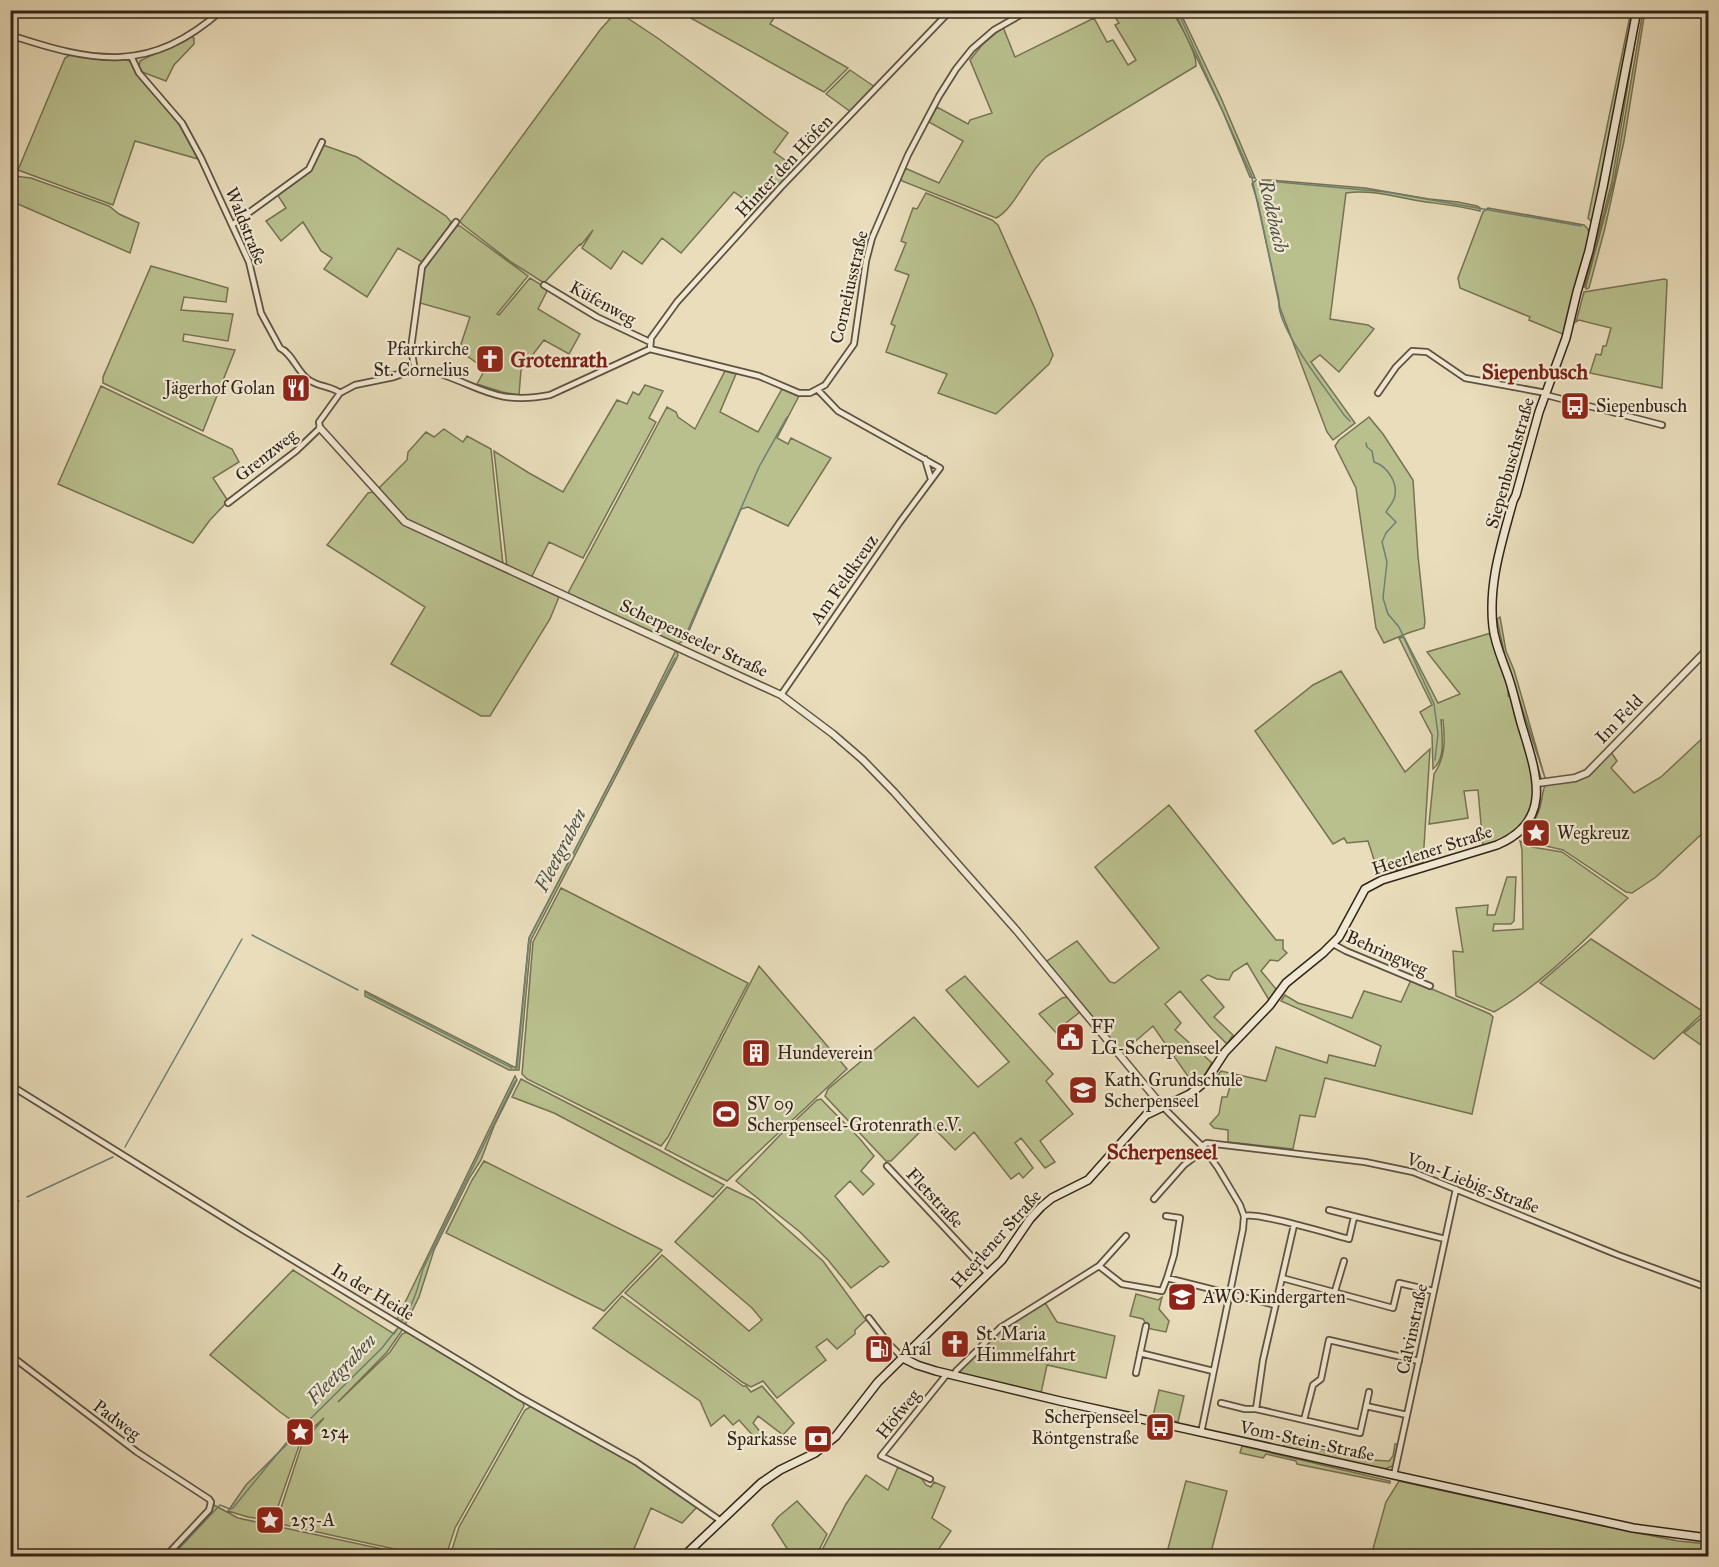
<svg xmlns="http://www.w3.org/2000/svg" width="1719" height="1567" viewBox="0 0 1719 1567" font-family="'IM FELL Great Primer',serif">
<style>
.green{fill:#b9c08e;stroke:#757253;stroke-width:1.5}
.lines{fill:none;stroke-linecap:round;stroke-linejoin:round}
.stream{stroke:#6e7f74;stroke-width:1.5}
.minor-casing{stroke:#5f5241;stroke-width:8}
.tertiary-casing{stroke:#5f5241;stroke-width:9}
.secondary-casing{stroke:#312418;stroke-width:10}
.minor{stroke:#f1e9d3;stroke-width:4.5}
.tertiary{stroke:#f1e9d3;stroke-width:6}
.secondary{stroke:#f1e9d3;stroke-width:7}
.labels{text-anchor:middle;stroke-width:4.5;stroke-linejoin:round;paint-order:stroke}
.street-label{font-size:18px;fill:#312418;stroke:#f1e9d3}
.poi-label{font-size:18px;fill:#312418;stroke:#f1e9d3;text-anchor:start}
.water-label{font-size:20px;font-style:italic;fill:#505146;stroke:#f1e9d3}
.quarter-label{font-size:21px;font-weight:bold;fill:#7a1f14;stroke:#f1e9d3}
</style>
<rect width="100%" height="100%" fill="#e9ddbb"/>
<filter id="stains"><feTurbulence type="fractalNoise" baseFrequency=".00333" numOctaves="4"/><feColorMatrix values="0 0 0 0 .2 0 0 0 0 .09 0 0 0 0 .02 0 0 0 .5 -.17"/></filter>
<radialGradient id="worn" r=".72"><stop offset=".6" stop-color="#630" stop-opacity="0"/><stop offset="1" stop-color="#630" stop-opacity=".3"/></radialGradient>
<path class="green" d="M617,11L659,39L788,133L774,152L796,168L757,208L734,192L681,253L662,238L642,264L623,251L611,269L582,248L593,230L581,245L580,244L544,283L511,262L462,224L460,221L600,30Z
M678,11H772L777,13L770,24L848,68L824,92Z
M1111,11H1172C1179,23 1197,52 1196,66L1047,156C1029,170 1014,210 996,218L902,181L901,178L905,168L939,183L963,141L929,122L937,107L968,124L970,120L992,113L970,60L982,45L1003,27L1015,57L1094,18L1107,42L1113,40L1128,65L1136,60L1115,25L1119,23Z
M1174,11L1180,12L1221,98L1255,178L1250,177L1223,112Z
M1631,11H1634L1618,99L1592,222L1588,218Z
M1640,11L1612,182L1584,288L1605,195Z
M1643,11H1645L1624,141L1605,228L1589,288L1586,289V286L1614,181Z
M191,37L194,38V44L174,65L166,81L142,72L139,67L140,61C156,52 175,47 191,37Z
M70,55L103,60L126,59L132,63L137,73L180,123L198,159L135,141L113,205L18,170L59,72L65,58Z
M850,70L875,87L851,112L826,94Z
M323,145L357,157L446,216L451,222L448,228L422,262L398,248L367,297L324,269L332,258L321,251L303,222L281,241L266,221L286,208L277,194L311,169Z
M14,176L31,178L109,206L119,214L139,223L130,253L11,201V184Z
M1256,180H1269L1365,188L1429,199L1458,202L1477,206L1480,208V211C1460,206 1440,204 1420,201C1396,197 1370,189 1346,193L1330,319L1368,325L1374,329L1339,372L1320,355L1311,362L1355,423L1333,440L1327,432L1280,308L1258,203L1252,184Z
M926,193L992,220L998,225L1035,309L1053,355L1049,364L996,414L938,393L947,374L886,352L895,326L891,324L909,275L895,270L906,243L901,241L913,208L917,209Z
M1488,208L1584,225L1588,229L1589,235L1565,335L1529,320L1530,317L1460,288L1458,278L1483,212Z
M455,226H460L528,276L497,314L499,315L530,278L548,289L538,309L580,334L569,354L544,340L521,370L519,395L502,392L477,384L483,373L478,364L459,350L470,317L420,303L425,263Z
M151,266L228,288L226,302L184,297L181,310L233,314L228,341L184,334L183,341L235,350L203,431L103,383V377Z
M1664,279L1667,280V283L1662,388L1590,373L1596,354L1601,355L1603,346H1606L1611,328L1579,320L1576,322L1584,292Z
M725,371L736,374L720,412L758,432L782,389L799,396L777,438L788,444L791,438L831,458L788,526L748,507L741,509L686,638L684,641L677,644L568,595L569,591L667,407L676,412L678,417L695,429Z
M645,385L663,391L649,418L656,422L583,558L549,542L531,578L507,567L494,451L529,473L563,492L617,400L627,404L633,392L639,395Z
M101,386L232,449L239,462L213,478L228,501L210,520L193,543L58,484Z
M1369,417L1383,434L1413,480L1418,556L1425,622L1424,628L1408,633L1384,643L1376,628L1356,488L1335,446L1339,440Z
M444,429L463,442L467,436L491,449L503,565L410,522L378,489L407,460L408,452L426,432L434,437Z
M373,492L405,525L559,597L550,619L490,716H481L391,664L425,607L327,545L368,493Z
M1500,617L1506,651L1514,670L1545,778L1511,674L1541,778L1538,775L1523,717L1497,641L1495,620L1501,651L1506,661L1498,624L1497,619Z
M1491,633C1496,652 1510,679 1508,696L1511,697L1520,732L1523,737C1536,789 1548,827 1483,846L1478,790L1464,791L1468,818L1429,824L1434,774C1446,757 1445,739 1443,720H1441C1442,735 1446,759 1433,769L1432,735L1420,712L1432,705L1399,638L1404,637L1438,703L1460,694L1427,652Z
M676,650L678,655L676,660L531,940L519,1070H509L365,996V991L516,1068L529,938L619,765Z
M1341,671L1405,772L1430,749L1423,863L1379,875L1368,841L1347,843L1344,838L1333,844L1255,731L1313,685Z
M1708,733V828L1656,877L1632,893L1626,892L1563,850L1529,842L1533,834L1530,830L1521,836C1531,828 1539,815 1541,803C1543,796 1542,790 1546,784L1586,777L1611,752L1617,761L1611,768L1634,793L1661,777Z
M1169,805L1276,940H1283V949L1287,953L1278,961L1270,960L1261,971L1276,989L1269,1000L1247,963L1233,972L1229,980L1217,979L1208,975L1201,980L1224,1007L1214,1017L1233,1035L1227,1044L1211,1028L1180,991L1165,1004L1181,1023L1175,1030L1212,1063L1202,1079L1194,1085L1153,1026L1131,1045L1134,1049L1124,1057L1044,963L1077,941L1110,982L1115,983L1159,948L1095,867Z
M1520,841L1532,847L1562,852L1628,898C1586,938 1544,983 1494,1012L1456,996L1453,951L1463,952L1456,908L1488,905L1487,915H1495L1507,877H1516L1514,921L1511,924H1494L1493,931L1523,929L1522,850Z
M561,888L748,983L668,1137L661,1146L527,1079L522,1074L533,942Z
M1591,939L1704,1012L1654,1059L1540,983Z
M759,966L847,1069L727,1181L665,1149Z
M965,976L1053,1074L1046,1081L1073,1114L1040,1141L1055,1162L1045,1168L1021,1138L1015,1143L1033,1168L1023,1178L1019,1173L1011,1179L974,1132L955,1150L929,1123L891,1161H886L825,1096L828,1089L914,1017L978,1087L1009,1062L946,990Z
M1411,980L1490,1014L1493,1017L1472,1114L1325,1078L1315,1117L1300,1115L1293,1149L1228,1142V1130L1214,1128L1210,1124L1219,1114L1222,1097H1227L1231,1083L1216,1078L1221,1071L1266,1081L1276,1047L1327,1063L1329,1055L1375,1066L1381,1046L1281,1001L1285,995L1298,1003L1352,1018L1364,991L1401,1002Z
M1067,997L1080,1012L1066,1023L1069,1028L1059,1036L1039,1014L1062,998Z
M1708,1012V1050L1684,1033Z
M515,1076L517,1080L494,1126L481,1160L470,1177L434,1250L419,1297L405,1325L397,1319Z
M521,1079L659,1150L724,1185L713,1197L554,1113L512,1097Z
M821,1099L860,1139L874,1156L861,1171L874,1184L863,1195L850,1181L835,1196L889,1262L883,1267L880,1266L851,1288L828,1260L800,1232L736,1181L780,1135L817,1100Z
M484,1161L662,1250L604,1311L446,1233L472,1180Z
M727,1187L754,1200L823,1261L866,1320L855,1330V1334L837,1349L827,1339L816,1347L826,1360L777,1398L763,1381L751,1387L742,1382L625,1293L662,1255L749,1331L762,1320L752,1308L675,1242Z
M293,1270L394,1334L399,1326L403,1329L387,1352L338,1402L390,1352L402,1334L407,1332L523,1402L524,1406L455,1528L446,1556H426L276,1523L302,1444L324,1418L308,1432L280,1412L210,1355Z
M1136,1294L1158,1300L1162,1297L1159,1309L1169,1321L1166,1332L1146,1328L1147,1325L1143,1319L1130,1316Z
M622,1296L743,1386H746L751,1392L762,1386L794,1423L783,1435L758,1416L753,1423L762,1434L756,1439L739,1420L733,1425L724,1415L711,1426L700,1401L593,1328Z
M1044,1301L1057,1322L1115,1336L1106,1378L1047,1365L1041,1393L960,1373L961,1369L1007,1324Z
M1159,1390L1184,1396L1178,1422L1153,1416Z
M530,1407H533L638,1466L697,1507L682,1523L651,1508L631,1556H450L459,1527L525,1410Z
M301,1430L306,1434L300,1443L273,1521L248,1517L228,1511L246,1485Z
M1285,1441L1371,1460L1389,1461L1393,1456L1395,1444H1399L1395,1465L1385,1469L1284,1448Z
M1242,1446L1390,1481V1483L1297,1464L1296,1461L1266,1454L1263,1458L1240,1453Z
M898,1467L920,1476L926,1485L931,1487L934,1482L945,1487L932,1518L951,1531L934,1556H819L846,1504L866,1475L888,1490Z
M1186,1481L1227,1491L1210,1556H1166Z
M1399,1481L1603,1526L1678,1541L1708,1544V1556H1371L1386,1502Z
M797,1501L827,1534L816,1556H796L788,1550L772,1525L778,1517Z
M212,1504L238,1518L415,1556H193L177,1547L206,1516Z"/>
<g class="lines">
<path class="stream" d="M1177,10L1251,174L1279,300C1275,327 1328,391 1344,415L1350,421
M1267,181L1386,192L1581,226
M1366,443L1367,447L1372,451L1374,462C1389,467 1399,485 1394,499C1392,504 1388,508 1386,512L1396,522L1386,533L1382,542L1387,562L1383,598L1388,614L1399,627L1434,704L1438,734L1435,760
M684,639L759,467L787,417
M252,935L358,990
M367,994L512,1068
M517,1068L529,938L675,658
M125,1147L242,939
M27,1197L113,1157
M10,1204L19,1201
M402,1320C414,1304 418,1287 423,1269L515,1081
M304,1425L382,1348L396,1330
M294,1445L300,1432
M172,1556L220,1505L230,1509L233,1508L287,1442L295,1432H300"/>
<g class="minor-casing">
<path id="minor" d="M10,35C95,63 150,74 222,10
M131,56L139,73L182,123L201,158L249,262L261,313L280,348C293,354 297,372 309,380C319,387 331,386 340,393
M232,225L309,169L322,142
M544,285L597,317L650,342
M650,349L651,338L677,302L781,187L951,10
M415,371L411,348L422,267L456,222
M381,378L399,374
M1378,393L1396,367L1412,351L1427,352L1465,378L1546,393
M1546,395L1662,425
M925,459L931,479
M228,503L296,451L320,428L319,422L340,393L355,385L394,377L411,371H431L438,373C483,388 497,405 550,395L650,349L759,376L799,393H810L825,385L854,344L866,261L872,238L908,155L939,96L956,69L972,49L994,30L1029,10
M781,695L900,522L940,468L838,411L818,390
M1333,944L1346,951L1430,986
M10,1085L245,1231L518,1396L636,1462L721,1521
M1162,1106L1202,1146L1218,1168L1240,1205L1244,1216L1243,1229L1201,1433
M1202,1146L1207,1143L1365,1162L1413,1172L1618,1255L1708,1288
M887,1166L988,1274
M1154,1199L1184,1165L1205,1149
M1329,1210L1445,1239
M1166,1216L1180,1218L1174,1255L1167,1278
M1244,1216C1260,1212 1329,1234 1349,1239L1354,1217
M1099,1266L1122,1284L1162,1291L1167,1278L1275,1305
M1282,1278L1393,1308L1399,1283L1433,1291
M1335,1291L1344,1261
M869,1318L889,1344L903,1358
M1140,1353L1213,1371
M10,1355L137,1452L209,1499L211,1502L209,1510L166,1556
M1136,1373L1146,1326
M954,1376L956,1371L1000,1328L1099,1266L1126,1236
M1221,1403L1245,1409H1256L1360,1433L1366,1406L1407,1415
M1366,1406L1369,1392
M1256,1409L1263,1360L1294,1225
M1304,1420L1313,1385L1321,1379L1329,1340L1419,1361
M1394,1475L1456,1189
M930,1479L881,1456L947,1374"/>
</g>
<g class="tertiary-casing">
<path id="tertiary" d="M320,428L405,522L781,695L833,734L863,760L894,792L1017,931L1162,1106
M1538,783L1575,778L1587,773L1708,649"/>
</g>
<g class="secondary-casing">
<path id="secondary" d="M903,1358L917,1365L936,1371L1060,1401L1633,1528L1708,1538
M684,1556L761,1483L780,1470L815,1453L836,1436L878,1382L1002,1260L1030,1219L1041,1207L1052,1198L1088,1180L1146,1115L1190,1094L1206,1081L1225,1052L1270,1005L1286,983L1323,953L1339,937L1365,889L1382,880L1497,845C1556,820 1535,770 1521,723C1517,709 1514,694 1509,679C1503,661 1495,645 1493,627C1488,583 1502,542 1513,501L1516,495L1539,412L1566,338L1577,292L1589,251L1603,187L1637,10"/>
</g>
<use href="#minor" class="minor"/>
<use href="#tertiary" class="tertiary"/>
<use href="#secondary" class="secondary"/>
</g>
<defs>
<g id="church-square" transform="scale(1.5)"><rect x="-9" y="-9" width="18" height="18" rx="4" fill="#8f2418" stroke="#f1e9d3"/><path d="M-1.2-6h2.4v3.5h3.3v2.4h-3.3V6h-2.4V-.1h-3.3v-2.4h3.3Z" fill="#fff"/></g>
<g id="restaurant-square" transform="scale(1.5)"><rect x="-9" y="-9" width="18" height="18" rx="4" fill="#8f2418" stroke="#f1e9d3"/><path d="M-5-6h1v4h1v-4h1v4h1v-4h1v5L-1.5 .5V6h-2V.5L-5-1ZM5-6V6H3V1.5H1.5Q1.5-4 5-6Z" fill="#fff"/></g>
<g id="bus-square" transform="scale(1.5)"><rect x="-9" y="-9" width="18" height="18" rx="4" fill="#8f2418" stroke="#f1e9d3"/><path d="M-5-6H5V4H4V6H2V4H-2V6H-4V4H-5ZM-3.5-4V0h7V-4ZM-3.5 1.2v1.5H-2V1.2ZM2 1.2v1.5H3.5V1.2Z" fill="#fff"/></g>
<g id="sight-square" transform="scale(1.5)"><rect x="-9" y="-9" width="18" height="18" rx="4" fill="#8f2418" stroke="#f1e9d3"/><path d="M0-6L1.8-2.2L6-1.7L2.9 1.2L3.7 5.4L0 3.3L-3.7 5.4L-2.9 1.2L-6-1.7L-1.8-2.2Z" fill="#fff"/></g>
<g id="civic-square" transform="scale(1.5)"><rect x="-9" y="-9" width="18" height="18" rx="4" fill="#8f2418" stroke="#f1e9d3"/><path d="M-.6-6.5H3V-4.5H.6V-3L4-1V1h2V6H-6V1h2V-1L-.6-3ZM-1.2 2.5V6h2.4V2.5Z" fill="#fff"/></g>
<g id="building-square" transform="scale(1.5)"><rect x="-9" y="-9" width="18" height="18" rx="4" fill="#8f2418" stroke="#f1e9d3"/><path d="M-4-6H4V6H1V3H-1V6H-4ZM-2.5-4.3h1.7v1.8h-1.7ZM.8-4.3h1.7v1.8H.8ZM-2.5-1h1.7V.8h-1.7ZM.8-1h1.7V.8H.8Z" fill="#fff"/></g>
<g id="school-square" transform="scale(1.5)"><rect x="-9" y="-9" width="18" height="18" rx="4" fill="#8f2418" stroke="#f1e9d3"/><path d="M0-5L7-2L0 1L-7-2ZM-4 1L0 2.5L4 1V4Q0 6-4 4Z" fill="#fff"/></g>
<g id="stadium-square" transform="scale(1.5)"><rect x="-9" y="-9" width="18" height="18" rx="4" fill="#8f2418" stroke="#f1e9d3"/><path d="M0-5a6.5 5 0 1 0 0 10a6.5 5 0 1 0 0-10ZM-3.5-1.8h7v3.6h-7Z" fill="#fff"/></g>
<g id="fuel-square" transform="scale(1.5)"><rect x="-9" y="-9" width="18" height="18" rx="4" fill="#8f2418" stroke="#f1e9d3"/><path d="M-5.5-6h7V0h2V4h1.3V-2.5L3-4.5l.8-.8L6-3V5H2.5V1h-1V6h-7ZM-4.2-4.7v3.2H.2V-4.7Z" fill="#fff"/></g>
<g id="bank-square" transform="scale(1.5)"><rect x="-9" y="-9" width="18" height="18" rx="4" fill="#8f2418" stroke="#f1e9d3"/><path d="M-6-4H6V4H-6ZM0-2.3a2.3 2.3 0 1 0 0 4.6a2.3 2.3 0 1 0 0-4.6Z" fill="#fff"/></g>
</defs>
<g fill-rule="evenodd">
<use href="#church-square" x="490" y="359"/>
<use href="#restaurant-square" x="296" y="388"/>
<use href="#bus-square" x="1575" y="406"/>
<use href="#sight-square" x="1536" y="833"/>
<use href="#civic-square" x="1070" y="1037"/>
<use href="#building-square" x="756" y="1053"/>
<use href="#school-square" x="1083" y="1090"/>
<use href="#stadium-square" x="726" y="1114"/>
<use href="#school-square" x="1182" y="1297"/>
<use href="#church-square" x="955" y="1344"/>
<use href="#fuel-square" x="879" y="1349"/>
<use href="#bus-square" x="1160" y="1427"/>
<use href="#sight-square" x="300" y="1432"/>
<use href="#bank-square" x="818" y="1439"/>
<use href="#sight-square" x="270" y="1520"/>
</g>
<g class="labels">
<g class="street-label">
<text transform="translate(784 166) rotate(-47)" y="6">Hinter den Höfen</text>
<text transform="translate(246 226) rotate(68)" y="6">Waldstraße</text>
<text transform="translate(849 287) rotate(-77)" y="6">Corneliusstraße</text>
<text transform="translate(603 303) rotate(29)" y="6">Küfenweg</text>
<text transform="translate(266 455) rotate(-38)" y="6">Grenzweg</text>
<text transform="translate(1510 463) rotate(-74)" y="6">Siepenbuschstraße</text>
<text transform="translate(844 579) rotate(-55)" y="6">Am Feldkreuz</text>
<text transform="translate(694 638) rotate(25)" y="6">Scherpenseeler Straße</text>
<text transform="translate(1619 719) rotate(-46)" y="6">Im Feld</text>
<text transform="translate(1432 850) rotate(-18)" y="6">Heerlener Straße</text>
<text transform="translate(1387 953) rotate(24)" y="6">Behringweg</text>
<text transform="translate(1473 1183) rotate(21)" y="6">Von-Liebig-Straße</text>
<text transform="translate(935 1198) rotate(47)" y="6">Fletstraße</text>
<text transform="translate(996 1239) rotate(-48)" y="6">Heerlener Straße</text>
<text transform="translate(373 1292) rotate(31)" y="6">In der Heide</text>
<text transform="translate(1412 1329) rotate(-78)" y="6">Calvinstraße</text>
<text transform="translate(898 1414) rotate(-51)" y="6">Höfweg</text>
<text transform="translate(117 1420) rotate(37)" y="6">Padweg</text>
<text transform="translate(1307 1441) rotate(12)" y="6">Vom-Stein-Straße</text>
</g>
<g class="poi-label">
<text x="469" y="355" text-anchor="end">Pfarrkirche<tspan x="469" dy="21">St. Cornelius</tspan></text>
<text x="275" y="394" text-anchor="end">Jägerhof Golan</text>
<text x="1596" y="412">Siepenbusch</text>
<text x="1557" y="839">Wegkreuz</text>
<text x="1091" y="1033">FF<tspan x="1091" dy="21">LG-Scherpenseel</tspan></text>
<text x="777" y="1059">Hundeverein</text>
<text x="1104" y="1086">Kath. Grundschule<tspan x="1104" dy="21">Scherpenseel</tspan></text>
<text x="747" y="1110">SV 09<tspan x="747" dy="21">Scherpenseel-Grotenrath e.V.</tspan></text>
<text x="1203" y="1303">AWO Kindergarten</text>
<text x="976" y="1340">St. Maria<tspan x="976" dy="21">Himmelfahrt</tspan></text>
<text x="900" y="1355">Aral</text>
<text x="1139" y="1423" text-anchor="end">Scherpenseel<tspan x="1139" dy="21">Röntgenstraße</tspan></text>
<text x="321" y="1438">254</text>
<text x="797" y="1445" text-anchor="end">Sparkasse</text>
<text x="291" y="1526">253-A</text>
</g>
<g class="water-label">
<text transform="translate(1274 216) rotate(77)" y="7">Rodebach</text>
<text transform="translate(560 850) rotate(-63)" y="7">Fleetgraben</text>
<text transform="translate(341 1369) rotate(-46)" y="7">Fleetgraben</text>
</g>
<g class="quarter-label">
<text x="559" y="367">Grotenrath</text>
<text x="1535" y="379">Siepenbusch</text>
<text x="1162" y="1159">Scherpenseel</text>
</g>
</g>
<rect width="1719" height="1567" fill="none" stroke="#e9ddbb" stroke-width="36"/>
<rect x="12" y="12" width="1695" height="1543" fill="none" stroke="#312418" stroke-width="3"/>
<rect x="18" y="18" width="1683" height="1531" fill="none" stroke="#312418" stroke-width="1.5"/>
<rect width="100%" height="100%" filter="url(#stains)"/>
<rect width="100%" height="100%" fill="url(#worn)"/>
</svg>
